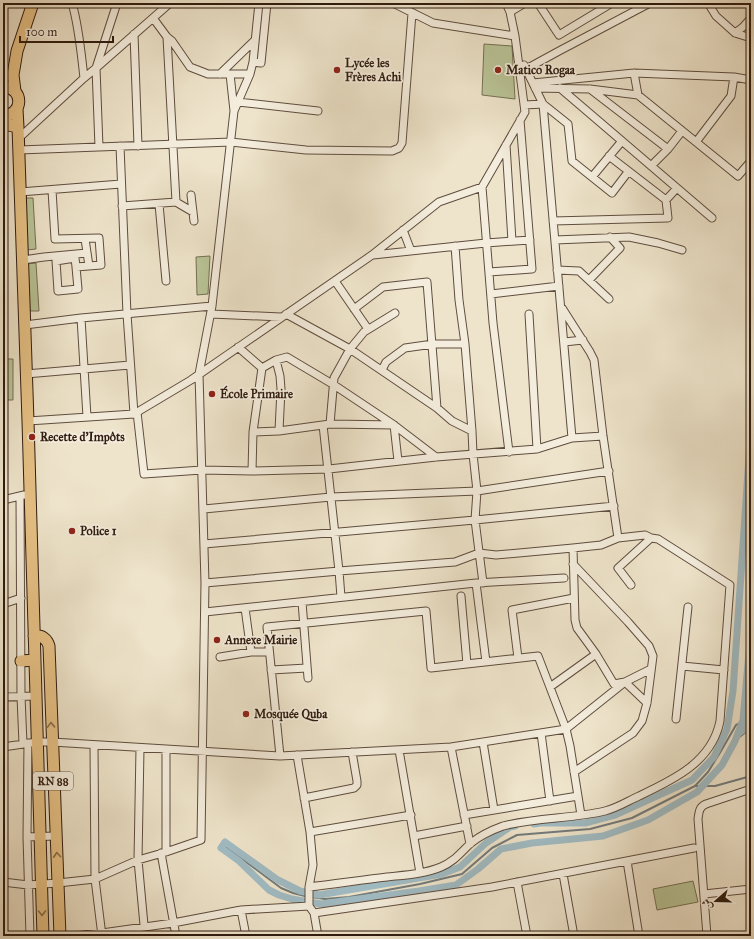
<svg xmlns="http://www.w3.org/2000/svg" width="754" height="939" viewBox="0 0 754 939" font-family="'IM FELL Great Primer',Amiri,serif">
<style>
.green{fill:#b9c497;stroke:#747053}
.water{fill:#a0bbc3;stroke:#727b7b}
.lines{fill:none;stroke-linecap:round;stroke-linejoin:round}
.stream{stroke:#727b7b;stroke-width:2}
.canal{stroke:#a0bbc3;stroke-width:7}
.minor-casing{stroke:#5e4d3e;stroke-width:9}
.primary-casing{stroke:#2e1b0f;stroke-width:13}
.minor{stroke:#f4eddd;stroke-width:7}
.primary{stroke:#e7c286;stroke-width:11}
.oneway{stroke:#8a6e4a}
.poi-dot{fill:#8f2418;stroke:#f4eddd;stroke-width:1.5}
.labels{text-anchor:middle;stroke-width:3.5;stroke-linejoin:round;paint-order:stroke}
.shield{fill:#f4eddd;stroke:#695a4d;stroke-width:1}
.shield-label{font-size:11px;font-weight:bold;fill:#2e1b0f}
.poi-label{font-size:12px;font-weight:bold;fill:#2e1b0f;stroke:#f4eddd;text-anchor:start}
</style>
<rect width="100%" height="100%" fill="#eee4cb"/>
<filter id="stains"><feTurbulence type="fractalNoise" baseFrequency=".005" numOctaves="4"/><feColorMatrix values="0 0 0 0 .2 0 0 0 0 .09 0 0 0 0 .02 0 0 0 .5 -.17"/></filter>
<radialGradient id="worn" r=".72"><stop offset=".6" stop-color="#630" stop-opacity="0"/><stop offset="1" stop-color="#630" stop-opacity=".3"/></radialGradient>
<path class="green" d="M484,44L512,46L515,99L482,95Z
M25,198H33L36,249L27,250Z
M210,256L208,294L197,295L196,257Z
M36,263L39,311H30L26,264Z
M3,359H13V400H3Z
M693,881L698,902L657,910L653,889Z"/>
<path class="water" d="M745,703L751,705V729L735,741L743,720Z"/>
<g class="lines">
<path class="stream" d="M696,786H715L751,776
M226,847L281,888L293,893L305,896L325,899L349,897L420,884L462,874L492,848L517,835L590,829L632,818L695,786L708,772L721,751L736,725L745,721"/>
<path class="canal" d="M534,824L540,823H585L615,815L692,780L714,757L727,729L733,691L751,428
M515,826L510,827L486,843L460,867L442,874L319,895L300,891L278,880L225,842L221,848L239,861L269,890L279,895L292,899L321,904L419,891L456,885L478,869L501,849L532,843L603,836L648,820L697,792L722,765L735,741L743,720L751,630"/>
<g class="minor-casing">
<path id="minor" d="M72,3C79,27 81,52 84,78
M393,3L433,23L515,36L510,12L506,3
M538,3L559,35L612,3
M708,3L716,16L735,33L751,38
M510,12L525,3
M153,18L167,37L172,41L190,67L208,74H230
M735,33L743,27L751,18
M134,34L138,146
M167,37L176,202
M253,62L261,63L267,3
M526,69L559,51L650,3
M634,73L638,95
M220,74L255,40
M250,74H230L234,111L250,74L253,62L259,3
M3,76L13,75
M533,83L634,73L734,77L751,80
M535,88L590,89L638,95L738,176L751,161
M560,88L712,218
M590,89L668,149
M238,102L318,111
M524,105L543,104L524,65
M19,138L84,78L96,68L170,3
M696,142L731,96L734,77
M506,145L512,241
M120,146L127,314L134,414
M99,147L96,68L117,3
M19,150L231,142L306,150L392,151L399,148L402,143L412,13
M609,156L666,200
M651,166L668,149L682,131
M592,177L622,141
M52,190L55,239L99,238L101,265L76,267L78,289L58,291L56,261L75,258L76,267
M20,192L121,184
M191,195L194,221
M159,204L166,281
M122,206L176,202L193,212
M553,221L668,218L666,200L677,188
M403,230L411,251
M85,239L89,266
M555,240L629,237L658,243L682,250
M455,246L459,300L465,344L472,431L473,454L477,491L475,520L483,583
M373,255L486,243L530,240
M23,260L44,257L87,253
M557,270L579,271L609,299
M489,272L532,269L520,120
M589,280L620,248L610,237
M335,281L368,329
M491,294L559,286
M212,306L234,111
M562,308L590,352L594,360L603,436L618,538
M354,309L383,287L427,282L437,408
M211,314L281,317
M286,314L350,349L437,408L452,421L472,431
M529,314L537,449
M81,318L87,417
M564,342L583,340
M238,347L262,368
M276,360L280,376L281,389L279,431
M382,370L386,362L405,348L433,344H465
M26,374L130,365
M137,412L144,474L202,470L252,471L329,469L436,457L537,449L572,438L603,436
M28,421L134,414L191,380L372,255L439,202L482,187
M330,424L334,378L350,349L364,332L395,313
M323,425L339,571L341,597
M253,432L279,431L330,424L394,425L398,461
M572,438L543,104L568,124L572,161L612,193L628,172
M509,452L493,323L482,187L525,112L515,36
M252,471L253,432L262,368L276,360L287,357L334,385L394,425L436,457
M20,496L21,696L23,744
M3,500L24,495
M204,509L331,497L477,491L609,471
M204,544L475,520L614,506
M573,548L575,620L577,628L596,654L614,684L625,682L647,703
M573,564L628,622L649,646L653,656L647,703L642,721L633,733L574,772
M205,583L339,571L455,562L479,553L496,555L573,548L601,545L618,538L645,535L651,538L658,539L730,585L720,721C712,762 673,780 639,796C628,801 617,808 605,811C572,819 537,817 503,826C492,830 481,835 471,843C460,853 455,861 441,867C424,874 405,875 387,877C361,880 335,884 309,887
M476,583L486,662
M631,585L618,568L651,538
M461,596L467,664
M302,602L308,678
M3,604L21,598
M245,608L251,652
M205,612L476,583L564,578
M220,657L251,652H269
M518,658L512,610L574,598
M682,666L724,670
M271,670L307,668
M550,687L596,654
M3,697L36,696
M676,719L688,607
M541,733L550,801
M483,742L494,810
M28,743L27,837L30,936
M94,745L95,879L102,936
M3,747L37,742H52L280,756L451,747L566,729L625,682L651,669
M451,747L470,844
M140,748L138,860L145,936
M166,749V852
M399,750L420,873
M297,755L310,832L313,865L309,887V906
M280,756L267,627L426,611L431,668L538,656L566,729L570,746L581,815
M304,798L354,788L357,785V781L352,752
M464,815L578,796
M310,832L411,815
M414,836L467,826
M27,837L55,836
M161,853L176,936
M627,861L639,936
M563,874L574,936
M3,882L28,885L58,883L95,879L138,860L166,852L201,840L205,583L199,374L212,306L81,318L25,325
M517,882L527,936
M704,894L751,889
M241,910L246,936
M314,913L492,887L694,848
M3,936H5
M73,936L102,933L173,923L241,910L309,906L314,913L318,936
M707,936L698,819C699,812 699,807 706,804L751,789"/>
</g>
<g class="primary-casing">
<path id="primary" d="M3,87C24,87 24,115 3,116
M15,91L13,75L17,51L33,3
M17,109L18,127L28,421L43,936
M3,123L8,125L18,127
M34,636C42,635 47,639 49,646L60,936
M21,661L35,660"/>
</g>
<use href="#minor" class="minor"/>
<use href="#primary" class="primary"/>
</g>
<defs><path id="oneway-chevron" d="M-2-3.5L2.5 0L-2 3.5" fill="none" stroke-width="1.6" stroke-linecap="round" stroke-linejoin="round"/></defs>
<g class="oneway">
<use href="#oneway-chevron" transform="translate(51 725) rotate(-92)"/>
<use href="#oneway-chevron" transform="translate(57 855) rotate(-94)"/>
<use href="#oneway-chevron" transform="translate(42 913) rotate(89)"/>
</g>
<g class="poi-dot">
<circle cx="337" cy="70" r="4"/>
<circle cx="498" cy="70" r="4"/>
<circle cx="212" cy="394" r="4"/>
<circle cx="32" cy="437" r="4"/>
<circle cx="72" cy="531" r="4"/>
<circle cx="217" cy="640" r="4"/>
<circle cx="246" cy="714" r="4"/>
</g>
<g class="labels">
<rect class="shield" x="33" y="772" width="40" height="18" rx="3"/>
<g class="shield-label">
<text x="53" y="785">RN 88</text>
</g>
<g class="poi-label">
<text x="345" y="67">Lycée les<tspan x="345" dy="14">Frères Achi</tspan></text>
<text x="506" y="74">Matico Rogaa</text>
<text x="220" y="398">École Primaire</text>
<text x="40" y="441">Recette d'Impôts</text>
<text x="80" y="535">Police 1</text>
<text x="225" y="644">Annexe Mairie</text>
<text x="254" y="718">Mosquée Quba</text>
</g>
</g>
<rect width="754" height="939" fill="none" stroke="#eee4cb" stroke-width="16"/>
<rect x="4" y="4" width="746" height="931" fill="none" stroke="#2e1b0f" stroke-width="2"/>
<rect x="8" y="8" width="738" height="923" fill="none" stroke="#2e1b0f"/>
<g transform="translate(716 901) rotate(250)" stroke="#f4eddd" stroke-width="3" paint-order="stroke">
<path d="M0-3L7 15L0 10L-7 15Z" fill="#2e1b0f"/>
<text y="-6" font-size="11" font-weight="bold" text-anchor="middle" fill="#2e1b0f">ش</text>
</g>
<path d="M20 36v6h93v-6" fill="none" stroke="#2e1b0f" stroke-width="2"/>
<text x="26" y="36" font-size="12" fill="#2e1b0f" stroke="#f4eddd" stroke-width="3" paint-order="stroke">100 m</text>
<rect width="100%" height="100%" filter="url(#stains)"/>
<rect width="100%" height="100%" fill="url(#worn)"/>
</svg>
